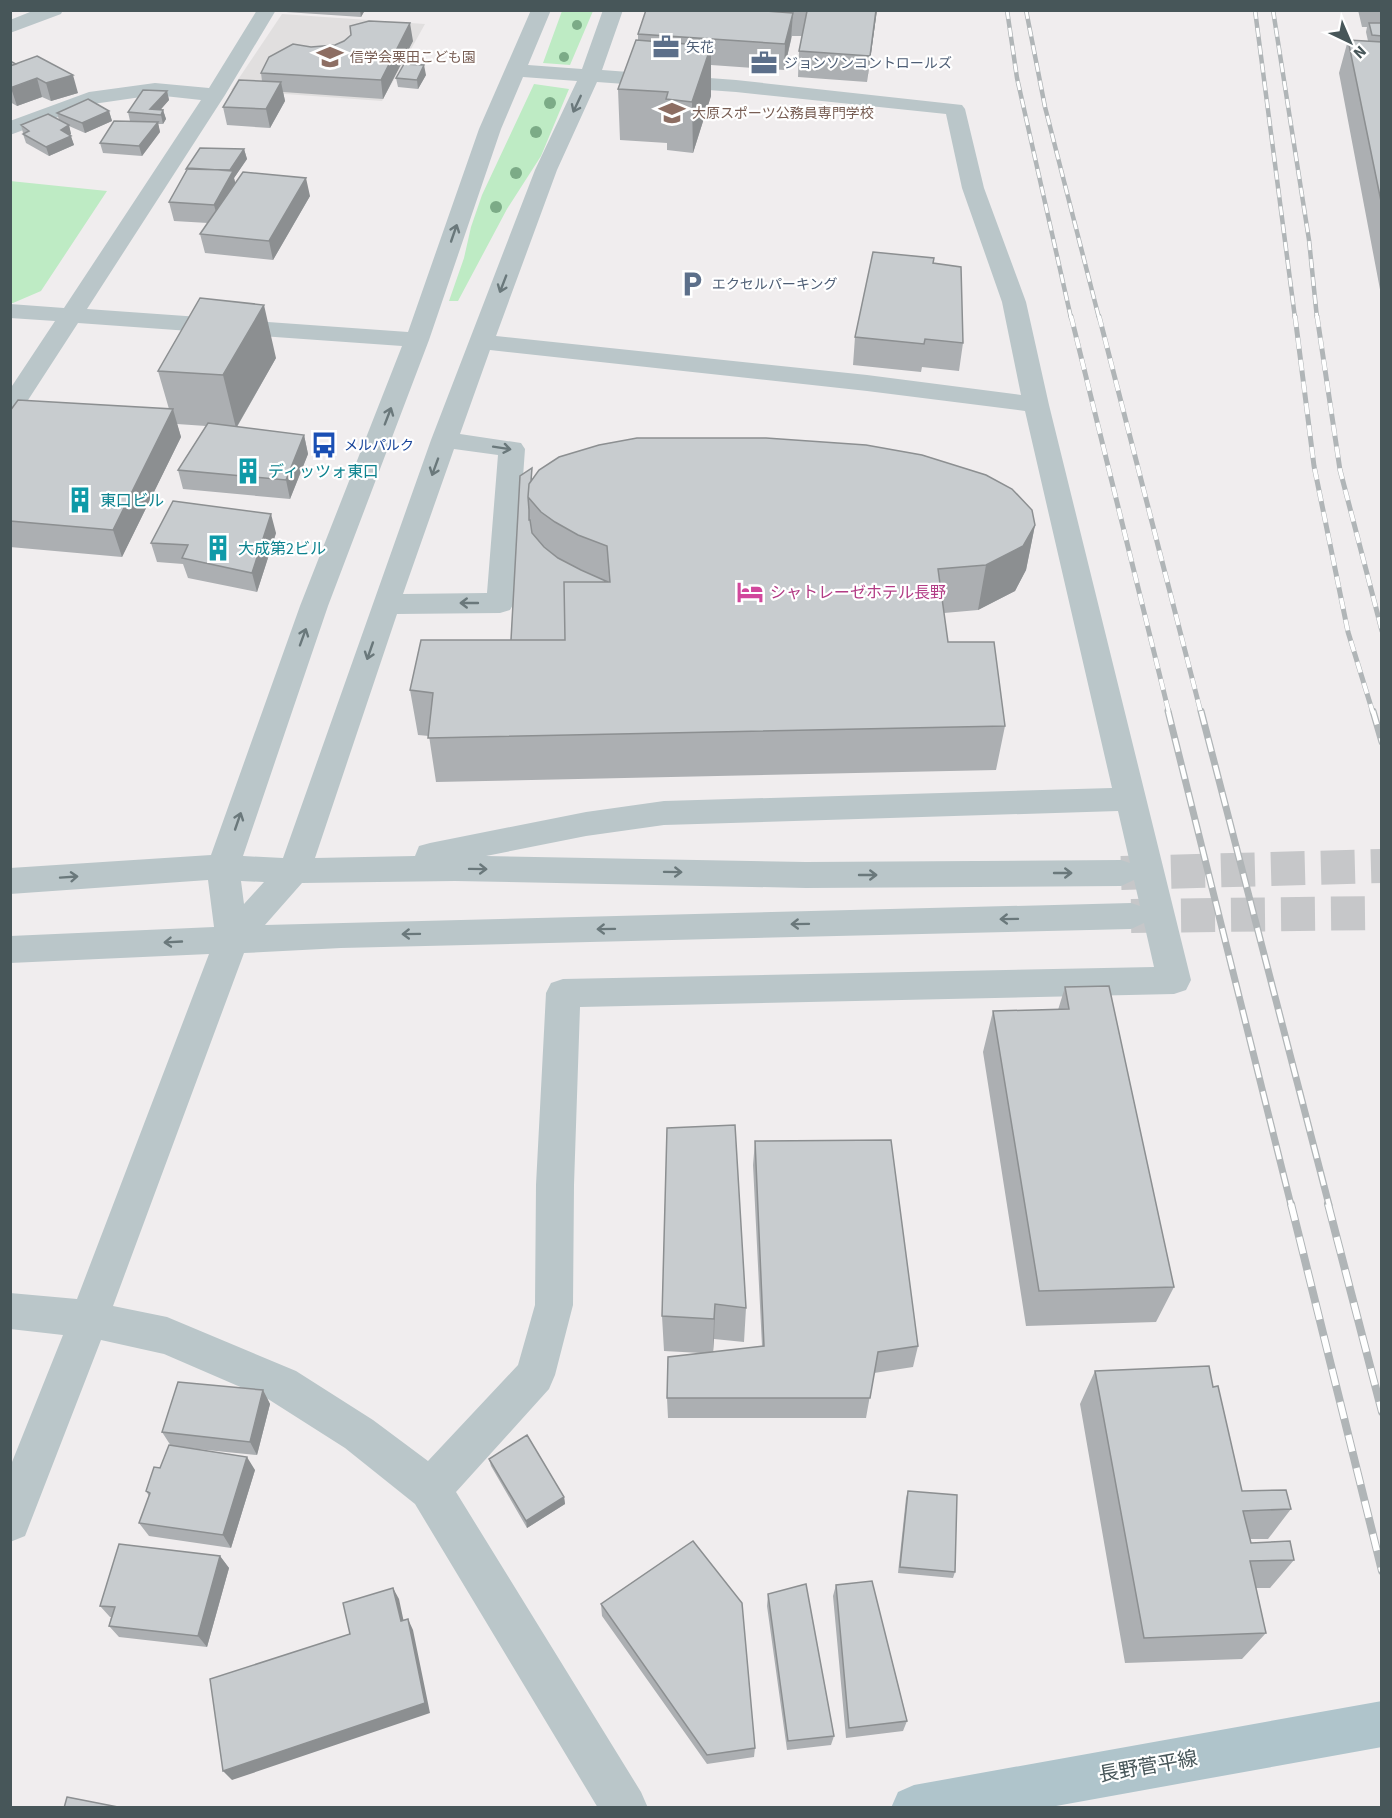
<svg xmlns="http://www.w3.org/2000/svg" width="1392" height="1818" viewBox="0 0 1392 1818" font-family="'Source Sans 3','Noto Sans JP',sans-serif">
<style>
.education{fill:#e1dfdf}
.green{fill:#beebc4}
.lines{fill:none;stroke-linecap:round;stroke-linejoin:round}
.minor-tunnel{stroke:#c6c7c9;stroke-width:34;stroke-dasharray:34 16;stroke-linecap:butt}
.minor{fill:#bac6c9;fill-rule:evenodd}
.major{fill:#afc4cb;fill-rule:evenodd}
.rail-far3-casing{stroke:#b0b5b7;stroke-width:4.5}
.rail-far2-casing{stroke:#b0b5b7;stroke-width:5}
.rail-far1-casing{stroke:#b0b5b7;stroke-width:7}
.rail-casing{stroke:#b0b5b7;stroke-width:8}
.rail-far3{stroke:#fff;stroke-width:3;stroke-dasharray:9;stroke-linecap:butt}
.rail-far2{stroke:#fff;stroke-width:4;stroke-dasharray:11;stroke-linecap:butt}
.rail-far1{stroke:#fff;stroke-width:4.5;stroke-dasharray:14;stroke-linecap:butt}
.rail{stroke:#fff;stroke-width:6;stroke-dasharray:17;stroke-linecap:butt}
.tree{fill:#7cab87}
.wall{fill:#acafb2}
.shaded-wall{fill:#8c8f91}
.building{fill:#c8cccf;stroke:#8c8f91;stroke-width:1.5}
.oneway{stroke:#6a787b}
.labels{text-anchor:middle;stroke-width:4.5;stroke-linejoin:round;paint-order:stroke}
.far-service-label{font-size:14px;fill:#4e5e75;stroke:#fff;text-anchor:start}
.far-education-label{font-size:14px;fill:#785e54;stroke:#fff;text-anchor:start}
.far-transit-label{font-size:14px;fill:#164399;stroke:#fff;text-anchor:start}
.culture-label{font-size:16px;fill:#0d838f;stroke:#fff;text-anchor:start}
.hotel-label{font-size:16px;fill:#b23c85;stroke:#fff;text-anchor:start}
.near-street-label{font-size:20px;fill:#475659;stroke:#fff}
</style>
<rect width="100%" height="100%" fill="#f0edee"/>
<path class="education" d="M282,14L425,24L382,101L231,90Z"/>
<path class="green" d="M562,11H593L570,65L543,63Z
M534,84L569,89L541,156L507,209L458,301H449L464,258L471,227L482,195Z
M10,181L107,191L41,291L13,303H10Z"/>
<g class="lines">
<path class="minor-tunnel" d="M1121,873L1382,866
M1131,916L1382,913"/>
<path class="minor" d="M35,10H63L61,14L10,33V20Z
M257,10H276L225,95L87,309L408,332L479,129L531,10H551L528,65L582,69L603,10H623L602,70L736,80L962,105L965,109L984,188L1026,302L1049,405L1191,980L1186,990L1174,994L580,1007L574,1185L573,1305L555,1375L549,1389L456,1492L641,1792L648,1808H598L415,1504L345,1448L268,1399L164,1354L101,1340L25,1536L10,1542V1467L63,1335L10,1329V1293L77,1299L209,954L10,963V936L214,927L208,880L10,894V868L211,855L300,606L402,346L78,323L19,414L10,417V389L55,321L10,318V304L64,308L201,100L155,95L93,104L10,135V121L89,92L155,83L209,88ZM523,77L577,81L535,170L431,440L283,858L243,856L328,606L429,340L501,129ZM597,82L736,92L946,114L962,188L1002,302L1021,395L867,375L496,336L557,170ZM490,350L867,391L1025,411L1112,788L664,801L586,812L430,843L419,846L415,856L315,858L397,614L500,613L510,610L514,603L525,449L521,443L460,434ZM454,449L498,455L487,593L403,594ZM1118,811L1130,863L1121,860L806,862L486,856L586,836L664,825ZM1134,880L1140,906L1131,903L265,925L302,883L455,881L806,888L1121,886ZM241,881L264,882L244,904ZM1144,923L1154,967L563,979L551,983L546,993L536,1185L535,1305L518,1365L428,1461L373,1420L296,1371L167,1317L113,1306L244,953L341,948L1131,929Z"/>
<path class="major" d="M1382,1701V1747L1045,1808H891L898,1792L914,1785Z"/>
<g class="rail-far3-casing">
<path id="rail-far3" d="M1007,10L1017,78L1071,318
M1026,10L1045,107L1099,318
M1255,10L1295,318
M1273,10L1309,240L1317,318"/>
</g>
<g class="rail-far2-casing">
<path id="rail-far2" d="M1071,316L1169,713
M1099,316L1201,713
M1295,316L1314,466L1348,632L1373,713
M1317,316L1340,470L1382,631"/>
</g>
<g class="rail-far1-casing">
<path id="rail-far1" d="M1168,711L1291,1205
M1201,711L1329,1205
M1373,711L1382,742"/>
</g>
<g class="rail-casing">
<path id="rail" d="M1291,1204L1382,1571
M1328,1204L1382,1412"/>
</g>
<use href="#rail-far3" class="rail-far3"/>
<use href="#rail-far2" class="rail-far2"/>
<use href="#rail-far1" class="rail-far1"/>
<use href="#rail" class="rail"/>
</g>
<g class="tree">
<circle cx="577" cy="25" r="5"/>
<circle cx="564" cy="57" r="5"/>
<circle cx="550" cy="103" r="6"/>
<circle cx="536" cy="132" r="6"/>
<circle cx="516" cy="173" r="6"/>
<circle cx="496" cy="207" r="6"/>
</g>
<path class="wall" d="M286,10H365L361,17L286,12Z
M646,10H877L867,82L798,77L799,51L802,36H792L784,70L711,65V96L693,153L667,150V143L620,140L618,89L638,40V34Z
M1358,10H1382V300L1339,73L1348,40L1368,41L1366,32L1367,27H1362Z
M413,41L383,99L283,92L285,101L270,128L227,125L223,107L262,81L261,73L311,47Z
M10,61L16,64L78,93L51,101L42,97L17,106L10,102Z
M426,75L418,89L398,87L396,78Z
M167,91L169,100L160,110H163L166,119L163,124H158L160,132L142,156L103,153L100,143L130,121L128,112Z
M109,111L112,121L85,133L69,126L71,134L70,135L74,145L49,156L26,143L23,134V133L21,125L59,120L57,113Z
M244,149L247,159L234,178L235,183L310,196L273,260L205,253L200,234L208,223L174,221L169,202L187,170L186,169Z
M933,263L963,343L959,371L922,367L921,372L853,365L855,337Z
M276,358L237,427L304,435L308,454L290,499L183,489L178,470L206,426L177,424L181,437L122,557L10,547V411L169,409L158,371Z
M520,476L533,479L1035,525L1026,570L1015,591L978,610L944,613L948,642L1005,726L996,770L436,782L429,736L418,735L410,690L511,640Z
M276,533L257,592L188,578L183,564L157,562L151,543Z
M1065,987L1174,1287L1156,1322L1026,1326L983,1052L993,1011L1058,1010Z
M667,1128L746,1308L744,1342L714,1339L713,1352L762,1346L753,1165L755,1141L918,1346L913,1367L874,1373L866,1418H668L667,1398L701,1353L664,1351L662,1316Z
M1095,1371L1213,1387L1242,1491L1291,1509L1268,1539H1250L1251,1543L1294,1560L1270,1588H1256L1266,1633L1242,1659L1125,1663L1080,1404Z
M263,1390L270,1404L257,1455L177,1447L255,1470L231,1548L149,1536L139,1523L149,1496L146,1491L160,1468L171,1446L162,1432Z
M489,1459L564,1497L565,1504L527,1528L491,1466Z
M908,1491L955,1572L953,1578L898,1573L906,1498Z
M220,1556L229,1568L207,1647L119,1637L109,1626L111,1617H110L100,1606Z
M836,1585L907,1721L903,1731L846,1738L833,1596Z
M768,1594L834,1736L831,1745L787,1750L767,1606Z
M601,1604L755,1748L754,1757L707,1764L602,1616Z"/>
<path class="shaded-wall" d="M360,10H365L361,17Z
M876,10H877L867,82L870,56Z
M793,13L791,39L784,70L785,44Z
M410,23L413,41L383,99L381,80Z
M711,46V96L693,153L692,102Z
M424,65L426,75L418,89L417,80Z
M73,75L78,93L51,101L46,83Z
M37,78L42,97L17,106L11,88Z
M281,82L285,101L270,128L266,109Z
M167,91L169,100L156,115L150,109Z
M163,110L166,119L163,124L161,115Z
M109,111L112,121L85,133L82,123Z
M158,122L160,132L142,156L139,146Z
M69,125L71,134L63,139L61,130Z
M71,136L74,145L49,156L46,147Z
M244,149L247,159L234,178L237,189L219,223L214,205L230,171Z
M306,178L310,196L273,260L269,241Z
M264,305L276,358L236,428L223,375Z
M173,409L181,437L122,557L113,530Z
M304,435L308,454L290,499L286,480Z
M271,514L276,533L257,592L252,573Z
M1035,525L1026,570L1015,591L978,610L986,565Z
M715,1304L714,1339L713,1354L714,1319Z
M263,1390L270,1404L257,1455L250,1442Z
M247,1457L255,1470L231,1548L223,1535Z
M564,1497L565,1504L527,1528L526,1521Z
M220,1556L229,1568L207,1647L198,1636Z
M393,1588L399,1599L406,1632L401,1621Z
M408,1619L413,1630L430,1713L232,1780L223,1771Z"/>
<path class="building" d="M646,10H751L793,13L785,44L638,34Z
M801,10H876L870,56L799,51L807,11Z
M369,21L410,23L381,80L261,73L269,57L293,44L311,47L335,45L344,41L351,35L350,26Z
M1369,23H1382V36L1372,35Z
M636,40L711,46L692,102L666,99L668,92L618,89Z
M1348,40L1382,42V206Z
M37,56L73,75L46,83L37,78L10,88V66Z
M10,61L16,64L10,66Z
M404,64L424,65L417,80L396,78Z
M239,80L281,82L266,109L223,107Z
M143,90L167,91L150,109L163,110L161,115L128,112Z
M88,99L109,111L82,123L57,113Z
M48,114L69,125L61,130L71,136L46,147L23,134L29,131L21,125Z
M114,121L158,122L139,146L100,143Z
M200,148L244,149L230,170L186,169Z
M188,168L233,171L214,205L169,202Z
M243,172L306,178L269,241L200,234Z
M873,252L934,258L933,263L961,267L963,343L925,339L924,344L855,337Z
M200,298L264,305L223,375L158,371Z
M18,400L173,409L113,530L10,521V411Z
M208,423L304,435L286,480L178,470Z
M637,438H766L866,445L922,455L986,475L1012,489L1032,510L1035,525L1023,546L986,565L938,569L948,642H994L1005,726L428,738L433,693L410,690L421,640H565L564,582H610L607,546L578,535L555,522L541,512L528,497L529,484L539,470L559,457L599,445Z
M532,468L531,481L529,484L528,497L529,510V520H530L532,533L544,547L558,558L581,570L608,582H564L565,640H511L520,476Z
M173,501L271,514L252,573L182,558L188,545L151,543Z
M1109,986L1174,1287L1039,1291L993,1011L1069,1009L1065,987Z
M735,1125L746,1308L715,1304L714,1319L662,1316L667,1128Z
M891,1140L918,1346L878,1352L870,1398H667L668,1357L764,1346L755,1141Z
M1209,1366L1213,1387L1218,1386L1242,1491L1286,1490L1291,1509L1243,1511L1251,1543L1290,1541L1294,1560L1250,1561L1266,1633L1144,1638L1095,1371Z
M178,1382L263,1390L250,1442L162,1432Z
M527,1435L564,1497L526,1521L489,1459Z
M169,1445L247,1457L223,1535L139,1523L150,1493L146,1491L154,1467L160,1468Z
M908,1491L957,1495L955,1572L900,1567Z
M693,1541L742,1603L755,1748L707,1755L601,1604Z
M119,1544L220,1556L198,1636L109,1626L115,1607L100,1606Z
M872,1581L907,1721L849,1728L836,1585Z
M806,1584L834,1736L788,1741L768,1594Z
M393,1588L401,1621L408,1619L425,1703L223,1771L210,1679L350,1634L343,1603Z
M67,1797L123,1808H64Z"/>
<defs><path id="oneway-shaft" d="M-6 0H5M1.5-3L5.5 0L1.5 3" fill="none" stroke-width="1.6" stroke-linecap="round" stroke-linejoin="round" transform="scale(1.5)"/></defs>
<g class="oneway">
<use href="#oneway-shaft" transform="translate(577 104) rotate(115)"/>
<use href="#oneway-shaft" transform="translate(454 233) rotate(-71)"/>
<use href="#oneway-shaft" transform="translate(503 284) rotate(111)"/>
<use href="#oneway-shaft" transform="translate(388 416) rotate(-69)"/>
<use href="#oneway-shaft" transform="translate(502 448) rotate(9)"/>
<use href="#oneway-shaft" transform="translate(435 467) rotate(110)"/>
<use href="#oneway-shaft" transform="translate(469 603) rotate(180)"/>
<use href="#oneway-shaft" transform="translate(303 637) rotate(-70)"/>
<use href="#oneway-shaft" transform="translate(370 651) rotate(109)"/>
<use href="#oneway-shaft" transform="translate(238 821) rotate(-71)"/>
<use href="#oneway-shaft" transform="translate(478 869) rotate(1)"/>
<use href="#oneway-shaft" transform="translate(673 872) rotate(1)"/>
<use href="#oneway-shaft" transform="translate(1063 873)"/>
<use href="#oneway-shaft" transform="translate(868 875)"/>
<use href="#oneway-shaft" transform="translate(69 877) rotate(-4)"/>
<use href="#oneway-shaft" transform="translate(1009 919) rotate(179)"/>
<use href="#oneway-shaft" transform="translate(800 924) rotate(179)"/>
<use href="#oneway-shaft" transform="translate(606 929) rotate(179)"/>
<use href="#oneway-shaft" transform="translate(411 934) rotate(179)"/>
<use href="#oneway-shaft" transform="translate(173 942) rotate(177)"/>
</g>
<defs>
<g id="office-bare" transform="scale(2.07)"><path d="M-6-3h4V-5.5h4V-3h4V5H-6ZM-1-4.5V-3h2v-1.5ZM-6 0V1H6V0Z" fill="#5c6f8a" stroke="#fff" stroke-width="2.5" paint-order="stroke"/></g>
<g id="school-bare" transform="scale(2.07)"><path d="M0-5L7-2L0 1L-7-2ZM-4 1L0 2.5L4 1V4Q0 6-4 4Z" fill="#8d6e63" stroke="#fff" stroke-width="2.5" paint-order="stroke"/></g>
<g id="university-bare" transform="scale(2.07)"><path d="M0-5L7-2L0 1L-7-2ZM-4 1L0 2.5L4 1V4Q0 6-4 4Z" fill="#8d6e63" stroke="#fff" stroke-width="2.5" paint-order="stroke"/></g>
<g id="parking-bare" transform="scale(2.07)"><path d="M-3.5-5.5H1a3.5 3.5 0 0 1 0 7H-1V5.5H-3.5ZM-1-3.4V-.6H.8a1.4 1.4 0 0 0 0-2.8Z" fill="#5c6f8a" stroke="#fff" stroke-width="2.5" paint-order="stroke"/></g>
<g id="bus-bare" transform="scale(2.07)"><path d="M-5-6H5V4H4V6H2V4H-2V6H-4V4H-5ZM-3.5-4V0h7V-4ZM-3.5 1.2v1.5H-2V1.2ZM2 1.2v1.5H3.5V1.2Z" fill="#1a4fb4" stroke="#fff" stroke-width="2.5" paint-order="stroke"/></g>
<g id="building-bare" transform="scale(2.07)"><path d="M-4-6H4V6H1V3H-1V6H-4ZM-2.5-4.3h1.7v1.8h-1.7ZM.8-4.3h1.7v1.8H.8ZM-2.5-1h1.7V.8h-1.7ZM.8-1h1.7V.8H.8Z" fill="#0f9aa8" stroke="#fff" stroke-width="2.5" paint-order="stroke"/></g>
<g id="hotel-bare" transform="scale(2.07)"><path d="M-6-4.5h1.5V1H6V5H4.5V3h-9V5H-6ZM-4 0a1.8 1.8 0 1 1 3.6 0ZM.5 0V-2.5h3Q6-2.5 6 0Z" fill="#d1479c" stroke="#fff" stroke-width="2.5" paint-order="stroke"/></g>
</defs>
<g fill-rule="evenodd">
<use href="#office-bare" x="666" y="47"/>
<use href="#school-bare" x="330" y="57"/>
<use href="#office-bare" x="764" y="63"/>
<use href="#university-bare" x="672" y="113"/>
<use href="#parking-bare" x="692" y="284"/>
<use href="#bus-bare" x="324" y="445"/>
<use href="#building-bare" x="248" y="471"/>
<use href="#building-bare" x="80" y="500"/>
<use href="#building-bare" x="218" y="548"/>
<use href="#hotel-bare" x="750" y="592"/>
</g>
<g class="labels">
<g class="far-service-label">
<text x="686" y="52">矢花</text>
<text x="784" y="68">ジョンソンコントロールズ</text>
<text x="712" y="289">エクセルパーキング</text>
</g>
<g class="far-education-label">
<text x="350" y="62">信学会栗田こども園</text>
<text x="692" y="118">大原スポーツ公務員専門学校</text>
</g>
<g class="far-transit-label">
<text x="344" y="450">メルパルク</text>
</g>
<g class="culture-label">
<text x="268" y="477">ディッツォ東口</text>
<text x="100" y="506">東口ビル</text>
<text x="238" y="554">大成第2ビル</text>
</g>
<g class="hotel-label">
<text x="770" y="598">シャトレーゼホテル長野</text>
</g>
<g class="near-street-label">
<text transform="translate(1148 1766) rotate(-10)" y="7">長野菅平線</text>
</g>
</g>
<rect width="1392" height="1818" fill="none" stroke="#475659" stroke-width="24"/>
<g transform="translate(1350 42) rotate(136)" stroke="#ffffff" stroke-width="4.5" paint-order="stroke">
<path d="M0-4.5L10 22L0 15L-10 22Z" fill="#475659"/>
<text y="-9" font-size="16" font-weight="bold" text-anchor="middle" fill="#475659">N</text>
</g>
</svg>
